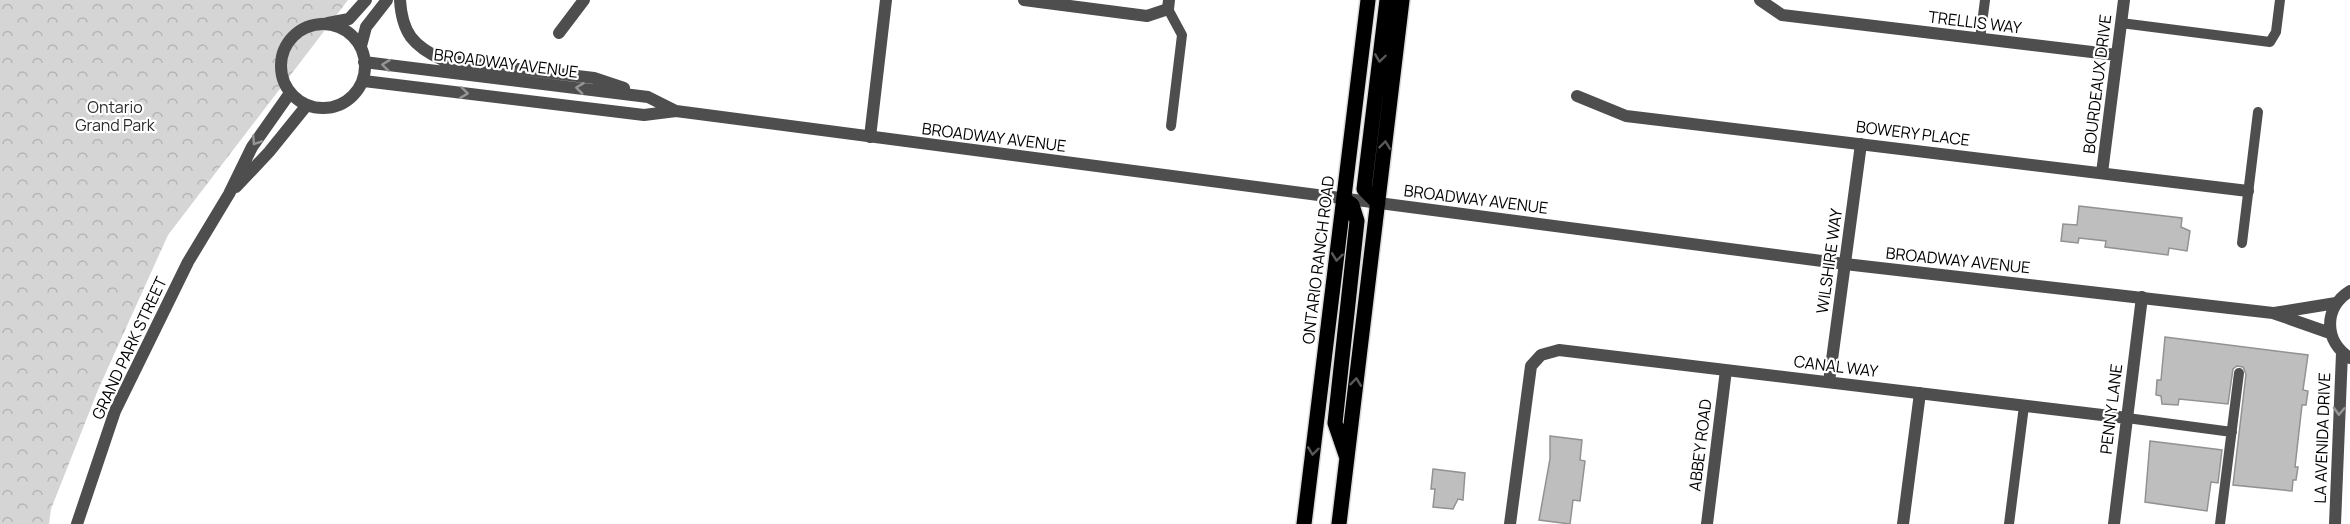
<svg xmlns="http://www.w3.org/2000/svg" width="2350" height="524" viewBox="0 0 2350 524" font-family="Manrope,sans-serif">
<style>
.park{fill:url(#park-crowns)}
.building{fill:#bebebe;stroke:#929292;stroke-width:1.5}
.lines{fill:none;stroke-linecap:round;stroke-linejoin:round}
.primary-casing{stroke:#dbdbdb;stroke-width:18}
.service{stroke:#4e4e4e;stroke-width:10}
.minor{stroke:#4e4e4e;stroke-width:12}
.tertiary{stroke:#4e4e4e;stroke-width:12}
.primary{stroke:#000;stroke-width:15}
.oneway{stroke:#595959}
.oneway2{stroke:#959595}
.labels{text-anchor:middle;stroke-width:4.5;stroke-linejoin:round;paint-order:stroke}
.street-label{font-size:16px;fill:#000;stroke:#fff}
.park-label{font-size:16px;fill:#2c2c2c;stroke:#fff}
</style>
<defs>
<pattern id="park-crowns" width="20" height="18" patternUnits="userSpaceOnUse" patternTransform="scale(1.5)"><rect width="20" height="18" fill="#d5d5d5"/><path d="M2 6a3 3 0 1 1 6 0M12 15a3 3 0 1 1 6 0" fill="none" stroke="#b5b5b5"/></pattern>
</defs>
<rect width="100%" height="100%" fill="#fff"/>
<path class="park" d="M0,0H348L168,235L98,390L51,509L49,524H0Z"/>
<path class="building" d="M2079,206L2182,218L2181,227L2190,231L2187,251L2169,248L2168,255L2105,247L2106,241L2079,238L2078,243L2061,241L2063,224L2077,225Z
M2165,337L2308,355L2303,390L2308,391L2306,405H2302L2295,467H2298L2296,480H2293L2292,491L2233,485L2246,374L2243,367L2237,366L2233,369L2228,404L2179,399L2178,405L2162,404L2161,396L2156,395L2157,380H2161Z
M1550,436L1582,440L1580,460L1585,461L1580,501L1573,500L1570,524L1539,520L1550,459Z
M2150,441L2222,450L2218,483L2211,482L2207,511L2145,502Z
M1433,469L1465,473L1463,500L1458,499L1453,509L1433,507L1435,489H1431Z"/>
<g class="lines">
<g class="primary-casing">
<path id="primary" d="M1344,199L1352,205L1357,221L1335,423L1347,458
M1378,203L1364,189L1387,0
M1304,524L1368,0
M1339,524L1402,0"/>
</g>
<path class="service" d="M1168,9L1182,35L1171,126
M2121,23L2270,42L2276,32L2280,0
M1980,39L1985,0
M2242,243L2258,112
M2127,418L2232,432
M2009,524L2024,406
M2220,524L2239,373"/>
<path class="minor" d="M1024,0L1147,16L1168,9L1169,0
M1760,0L1782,15L2117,55
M559,33L584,0
M1577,96L1626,116L2248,191
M870,137L886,0
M2102,173L2124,0
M1829,382L1861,144
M1510,524L1531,366L1541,355L1559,350L2127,418
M1707,524L1726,370
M1903,524L1920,393
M2114,524L2142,297"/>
<path class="tertiary" d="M400,0C402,33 413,46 443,60L594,78L624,88
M328,23L349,19L366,0
M281 66a42 42 0 1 1 84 0a42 42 0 1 1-84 0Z
M361,46L366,27L387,0
M364,62L648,97L676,111
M364,81L644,115L676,111L1845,264L2273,313L2330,333
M236,187L269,152L307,105
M2350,291C2323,308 2324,341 2350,358
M2274,313L2336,303
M77,524L115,411L188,262L229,194L252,147L290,93
M2335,524L2342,353"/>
<use href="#primary" class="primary"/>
</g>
<defs><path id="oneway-chevron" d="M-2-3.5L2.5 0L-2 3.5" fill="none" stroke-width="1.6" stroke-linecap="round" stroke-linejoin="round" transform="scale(1.5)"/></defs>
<g class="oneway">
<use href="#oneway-chevron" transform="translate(1380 58) rotate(98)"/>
<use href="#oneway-chevron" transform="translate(1385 145) rotate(-83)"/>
<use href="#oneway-chevron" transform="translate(1337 257) rotate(97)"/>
<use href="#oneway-chevron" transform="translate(1356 382) rotate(-83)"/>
<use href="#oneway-chevron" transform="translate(1313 451) rotate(97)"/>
</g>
<g class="oneway2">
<use href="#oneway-chevron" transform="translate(386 65) rotate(-173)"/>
<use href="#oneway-chevron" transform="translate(580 88) rotate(-173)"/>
<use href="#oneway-chevron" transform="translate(464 93) rotate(7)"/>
<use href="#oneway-chevron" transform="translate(256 141) rotate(124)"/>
<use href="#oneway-chevron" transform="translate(2339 411) rotate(92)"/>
</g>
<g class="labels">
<g class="street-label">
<text transform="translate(1975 22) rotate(7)" y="6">TRELLIS WAY</text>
<text transform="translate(506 63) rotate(7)" y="6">BROADWAY AVENUE</text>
<text transform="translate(2097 84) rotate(-83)" y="6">BOURDEAUX DRIVE</text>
<text transform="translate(1913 133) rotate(7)" y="6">BOWERY PLACE</text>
<text transform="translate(994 137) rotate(7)" y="6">BROADWAY AVENUE</text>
<text transform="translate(1476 199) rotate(7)" y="6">BROADWAY AVENUE</text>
<text transform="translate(1318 260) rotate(-83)" y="6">ONTARIO RANCH ROAD</text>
<text transform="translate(1958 260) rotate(6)" y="6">BROADWAY AVENUE</text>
<text transform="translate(1829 261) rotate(-82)" y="6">WILSHIRE WAY</text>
<text transform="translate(129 348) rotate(-65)" y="6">GRAND PARK STREET</text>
<text transform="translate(1836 366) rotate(7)" y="6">CANAL WAY</text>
<text transform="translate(2111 409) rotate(-83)" y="6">PENNY LANE</text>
<text transform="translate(2322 438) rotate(-88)" y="6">LA AVENIDA DRIVE</text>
<text transform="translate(1700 445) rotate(-83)" y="6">ABBEY ROAD</text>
</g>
<g class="park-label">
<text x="115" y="113">Ontario<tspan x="115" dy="18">Grand Park</tspan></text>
</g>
</g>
</svg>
